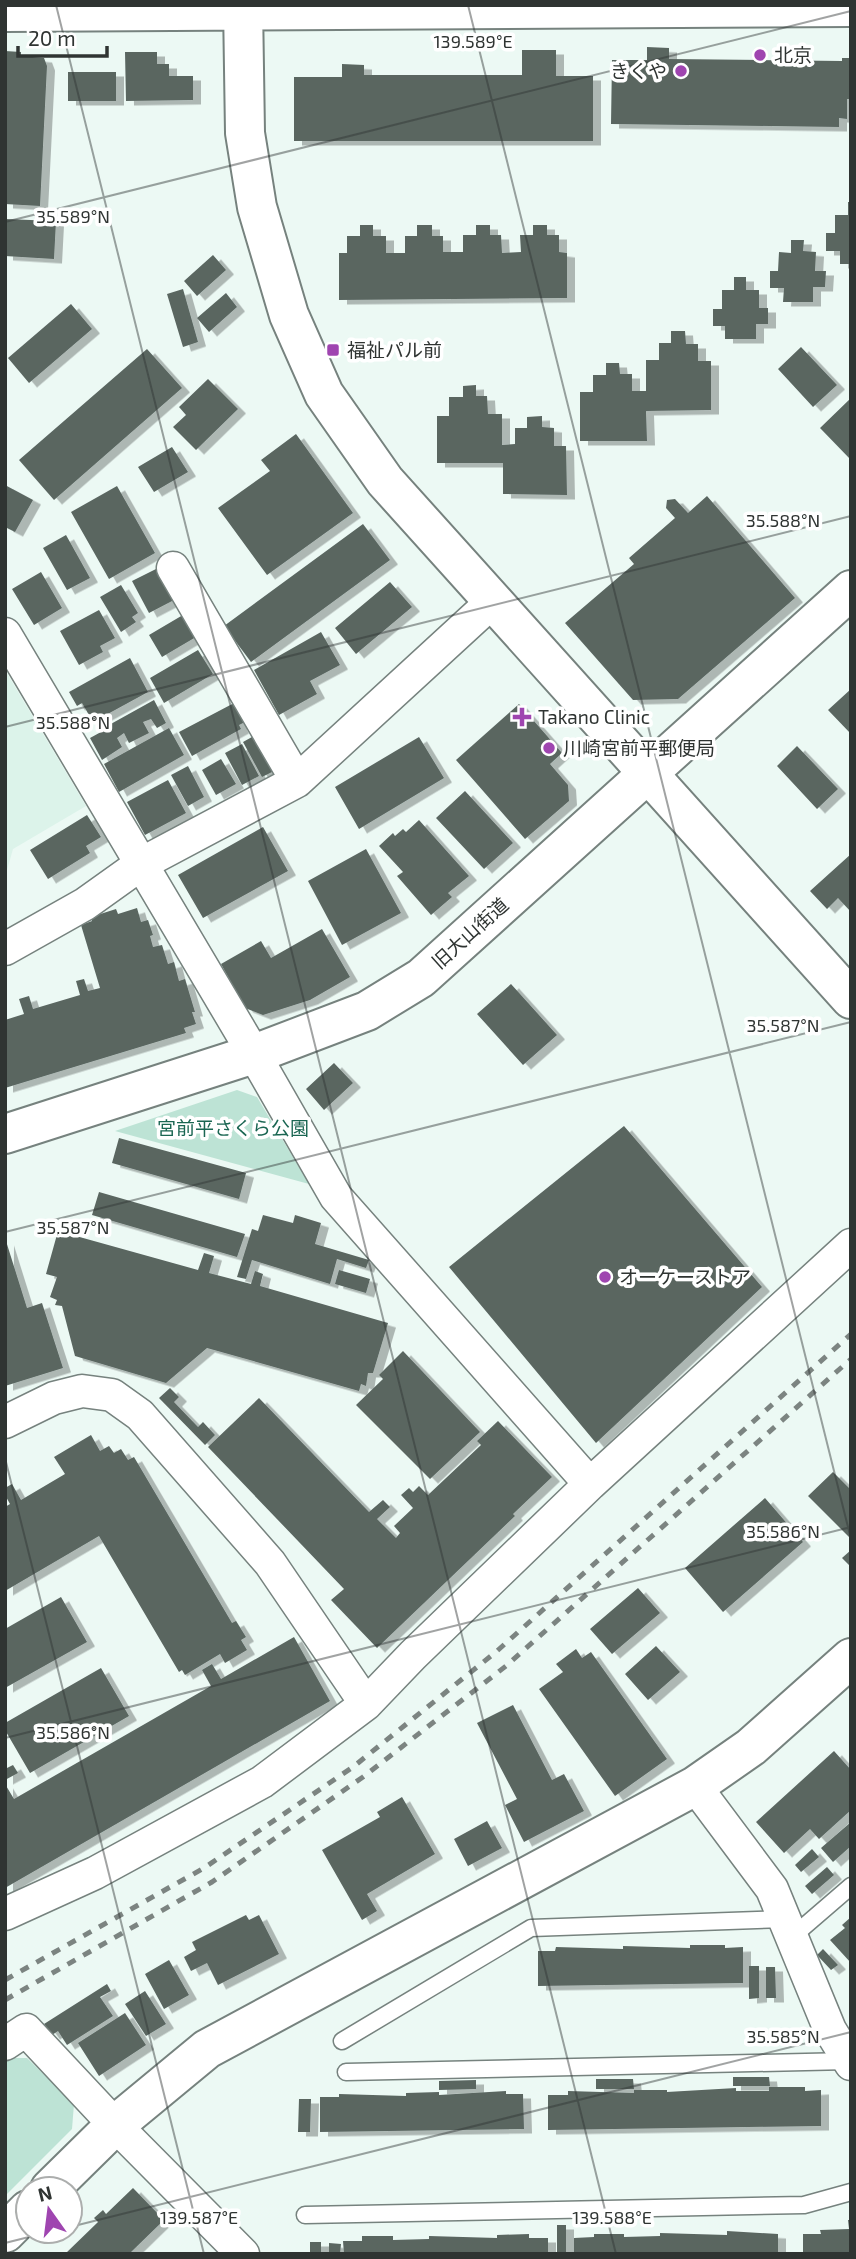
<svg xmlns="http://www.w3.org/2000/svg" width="856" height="2259" viewBox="0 0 856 2259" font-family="'Exo 2','Noto Sans JP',sans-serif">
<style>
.built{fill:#dcf3ea}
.green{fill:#bde3d5}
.building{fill:#5a6661;filter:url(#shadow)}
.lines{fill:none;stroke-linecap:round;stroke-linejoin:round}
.lane-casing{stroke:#76827e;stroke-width:19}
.street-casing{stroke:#76827e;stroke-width:35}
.secondary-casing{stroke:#76827e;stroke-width:42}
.lane{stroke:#fff;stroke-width:16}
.street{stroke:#fff;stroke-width:32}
.secondary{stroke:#fff;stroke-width:38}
.rail{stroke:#7c8481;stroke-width:5;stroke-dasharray:9 9;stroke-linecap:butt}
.ticks{fill:none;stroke:#2f3432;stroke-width:2;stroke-opacity:0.45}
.poi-dot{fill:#9f45b0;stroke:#fff;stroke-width:2.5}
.labels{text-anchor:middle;stroke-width:7;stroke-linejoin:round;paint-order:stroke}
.poi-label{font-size:19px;fill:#2f3432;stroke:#fff;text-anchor:start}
.street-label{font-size:19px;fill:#2f3432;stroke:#fff}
.park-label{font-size:19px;fill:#1a6652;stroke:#fff}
.ticks-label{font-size:18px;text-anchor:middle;fill:#2f3432;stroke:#fff;stroke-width:7;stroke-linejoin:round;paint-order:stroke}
</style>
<defs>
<filter id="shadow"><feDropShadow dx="8" dy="4.5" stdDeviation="0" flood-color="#0004"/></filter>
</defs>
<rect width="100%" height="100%" fill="#ecf9f4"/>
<path class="built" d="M5,670L86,806L13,849L5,877Z"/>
<path class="green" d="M237,1090L257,1097L309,1184L115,1131Z
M5,2058H27L74,2104L72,2129L5,2196Z"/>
<path class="building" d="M647,47L669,48V59L842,61V58H851V99H847V119L839,118V127L611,124L612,60H647Z
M522,50H556V76H593V141H294V77H342V64L364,65V75H522Z
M5,51L21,52V56L44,58L47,66L40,206L5,204Z
M125,52H157V64H169V76H193V100L126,101Z
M68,72H116V101H68Z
M848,202H851V264H840V251H826V233H835V215H848Z
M5,219L56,221L54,259L5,256Z
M360,225H373V236H386V253H405V236H417V225H432V236H443V252H463V235H476V225H490V235H501L502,253L521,252L520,235H533V225H547V235H559V252L567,253V298L339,300V253H347V236H360Z
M791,240H804L803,251L816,252L815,271H826L825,287H813V302H783L784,288H770V271H778L779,252L791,253Z
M213,255L226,270L197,296L184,281Z
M734,277H746V290H759V308H768V324H756V339H725V326H713V309H722V290H734Z
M183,289L198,342L183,347L167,294Z
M226,293L237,307L209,332L197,318Z
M71,304L92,329L29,383L8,358Z
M671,331H685L686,344H698V361H711V410L646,411L647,441H580V392H593V375H606V363H619L620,374H632V391H646V360H659V343H671Z
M801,347L837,385L813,407L778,369Z
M147,349L182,388L54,500L19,460Z
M208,379L238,409L196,450L173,427L186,415L179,407Z
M476,385V396H487L488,414H502V445L515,444V428H527V417L542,416V427L554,428V446H566L567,495L503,494V463H437V416H449V397H463V386Z
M851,398V460L820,428Z
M296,434L353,513L267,575L218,508L270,471L261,460Z
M172,447L188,472L154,492L138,467Z
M5,485L33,500L15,532L5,527Z
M117,486L155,553L109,579L71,512Z
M707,496L795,598L678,699L633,700L565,623L634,564L629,558L675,518L666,508L667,500L675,499L688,513Z
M363,524L390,560L251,662L224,626Z
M66,535L90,578L67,590L43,548Z
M158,568L174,600L149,613L132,581Z
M41,572L62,608L34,625L12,589Z
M390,582L412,607L356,654L335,628Z
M121,585L138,613L132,617L136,622L121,632L100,597Z
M99,610L115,638L100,646L103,652L79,665L60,631Z
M188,612L201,634L162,657L149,635Z
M321,632L340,665L310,681L317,694L279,715L254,670Z
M198,650L213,674L164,703L150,678Z
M130,658L148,692L93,722L82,703L77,706L69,692Z
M851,689V734L828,710Z
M154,700L166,723L157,728L151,719L143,722L149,733L129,743L124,733L117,738L122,747L102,760L90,738L101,732L100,730Z
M236,702L247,721L239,725L241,729L192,756L179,732Z
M519,704L562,753L550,764L568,785L569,801L525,839L456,760Z
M169,728L184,755L119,792L104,764Z
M259,733L278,769L262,777L243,742Z
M419,737L444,778L359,829L335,787Z
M242,744L259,776L242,785L225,753Z
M797,746L838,789L817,809L777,766Z
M221,759L236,784L216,795L202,770Z
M188,766L204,797L188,806L171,775Z
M168,780L186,813L145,835L127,802Z
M465,791L513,843L484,869L436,818Z
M87,815L101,837L86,846L90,853L48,879L30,850Z
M419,820L469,876L448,893L452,897L431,915L397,876L403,872L379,846L393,833L395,836L403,829L406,832Z
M263,827L288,871L203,918L178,875Z
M366,849L401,913L342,945L308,881Z
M851,854V912L838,898L827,909L810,891Z
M137,908L141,922L148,920L153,935L150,936L153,947L162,945L168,964L174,962L179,981L185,979L195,1012H192L196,1024L184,1028L186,1033L5,1088V1020L24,1014L19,999L29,996L33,1009L80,995L76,981L84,979L88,991L100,988L81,925L92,921L91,917L116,909L118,914Z
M322,929L350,977L310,1000L263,1015L245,1008L221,964L261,941L271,958Z
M511,984L557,1035L523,1065L477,1014Z
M334,1063L353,1083L324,1110L306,1089Z
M624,1126L762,1287L596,1443L449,1267Z
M119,1138L246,1173L239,1199L112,1163Z
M99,1192L245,1234L237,1257L92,1215Z
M263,1215L293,1223L295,1215L321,1223L315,1244L369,1260L366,1268L337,1259L330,1284L252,1260L246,1279L237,1277L252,1229L258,1231Z
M58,1231L198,1270L204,1253L214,1256L209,1273L251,1284L255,1271L263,1274L260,1286L388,1323L373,1373H368L366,1386L361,1384L359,1391L207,1348L166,1383L75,1356L62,1306L55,1305L57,1300L50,1297L57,1277L46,1274Z
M6,1241L27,1308L42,1303L63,1368L5,1386Z
M339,1270L370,1279L366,1293L335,1284Z
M403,1351L480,1432L430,1479L356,1405L383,1379L379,1375Z
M170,1388L179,1397L174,1402L198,1427L203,1422L215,1435L205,1445L159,1398Z
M259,1398L369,1512L383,1500L390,1507L377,1519L396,1538L400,1533L394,1526L413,1508L401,1495L409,1488L413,1492L419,1486L428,1495L481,1445L477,1441L498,1421L552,1477L513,1514L515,1516L377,1648L331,1600L344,1589L208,1447Z
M91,1435L100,1451L109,1446L114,1453L121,1449L128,1460L134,1457L232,1623L236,1621L246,1637L241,1640L247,1650L225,1663L220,1654L185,1675L182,1670L179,1672L99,1536L5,1591V1507L10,1504L5,1495V1488L12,1484L21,1500L65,1474L54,1457Z
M833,1472L851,1490V1539L808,1496Z
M765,1498L803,1542L723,1612L685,1568Z
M851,1550V1567L842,1558Z
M638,1588L660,1613L612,1654L590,1629Z
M61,1597L87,1642L5,1688V1629Z
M294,1637L330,1701L5,1888V1784L14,1799L211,1686L202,1670L212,1664L221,1679Z
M656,1646L680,1672L648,1700L625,1674Z
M576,1649L582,1658L591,1652L667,1759L615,1796L539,1689L563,1672L556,1664Z
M101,1668L129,1716L30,1773L5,1730V1723Z
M513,1705L552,1780L564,1774L584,1811L524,1842L505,1805L517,1799L477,1723Z
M834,1751L851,1770V1810L819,1839L810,1829L784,1853L756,1822Z
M13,1765L18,1773L5,1780V1769Z
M402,1797L435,1854L367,1894L377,1911L362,1920L322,1850L380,1817L377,1812Z
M487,1821L502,1848L468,1866L454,1839Z
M851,1822V1846L833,1862L821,1848Z
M812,1849L819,1857L801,1872L795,1865Z
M827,1867L834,1875L812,1894L805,1886Z
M246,1915L249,1920L259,1915L279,1954L218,1985L207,1963L191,1971L184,1957L196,1950L192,1942Z
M851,1917V1963L830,1940L845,1928L842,1925Z
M690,1945H725V1948L743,1947V1983L538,1986V1951H555L556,1947L623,1949V1946L690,1948Z
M823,1949L838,1965L831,1970L817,1955Z
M169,1960L189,1995L164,2009L145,1974Z
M749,1966H759V1998L749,1999Z
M766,1967H775L776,1998H766Z
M107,1984L111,1991L100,1997L113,2016L67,2045L58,2031L52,2035L44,2024Z
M145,1991L166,2024L146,2036L125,2004Z
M125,2013L146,2045L99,2076L78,2043Z
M733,2077H769L770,2086H733Z
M596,2079H633L634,2089H596Z
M476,2080V2089L439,2090V2081Z
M769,2087H805V2091L821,2090V2126L548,2130V2095H568V2091L634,2093V2090H667V2092L736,2088V2091H769Z
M506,2091V2094H523L524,2129L320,2132V2097H339V2094L406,2096V2093L439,2092V2095Z
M299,2099H311L310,2132H298Z
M133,2188L164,2220L129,2254H65L98,2222L94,2218L103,2210L106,2214Z
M848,2220H851V2254H803V2234H821L820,2230L849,2229Z
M557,2225H566V2254H557Z
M727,2231L778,2234V2254H574V2238L594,2237V2234H624V2237L660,2236V2233L727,2235Z
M529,2234V2238H548V2254H344L343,2241H362V2236H393V2240L429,2239V2236L497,2238V2235Z
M310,2242H321V2254H310Z
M329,2243L341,2244L340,2254H329Z"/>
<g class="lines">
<g class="lane-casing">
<path id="lane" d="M793,1936L851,1886
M342,2041L531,1928L785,1919
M346,2072L849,2061
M305,2215L804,2205L851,2192"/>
</g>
<g class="street-casing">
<path id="street" d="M173,568L297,781
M5,634L254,1054L336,1197L590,1484
M5,949L85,904L141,864L297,781L493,601
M5,1422L54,1398L82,1391L112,1395L140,1415L270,1563L366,1704
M695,1786L772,1889L830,2030L851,2064
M5,1914L95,1873L262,1782L366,1704L413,1655L590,1484L851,1245
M5,2044L26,2030L115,2125L243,2254"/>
</g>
<g class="secondary-casing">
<path id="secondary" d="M243,5L245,133L257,207L289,315L324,394L385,481L851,999
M5,12L851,7
M5,1134L254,1054L367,1011L421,978L851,590
M50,2189L115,2125L207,2049L695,1786L751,1747L851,1658
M5,2233L28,2210"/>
</g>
<use href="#lane" class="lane"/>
<use href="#street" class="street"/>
<use href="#secondary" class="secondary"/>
<path class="rail" d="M5,1980L204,1868L353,1767L497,1651L851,1334
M5,2000L212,1882L363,1777L506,1666L851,1359"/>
</g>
<path class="ticks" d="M56,5L616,2254M468,5L851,1539M5,222L851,11M5,727L851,516M5,1232L851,1022M5,1458L204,2254M5,1738L851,1527M70,2227L851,2032M5,2243L53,2231"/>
<g class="poi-dot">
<circle cx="760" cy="55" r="7"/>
<circle cx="681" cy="71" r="7"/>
<rect x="326" y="343" width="14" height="14" rx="3.5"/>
<path d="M518.5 706.5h7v7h7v7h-7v7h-7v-7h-7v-7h7z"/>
<circle cx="549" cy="748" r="7"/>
<circle cx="605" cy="1277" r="7"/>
</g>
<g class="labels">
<g class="poi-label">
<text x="774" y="62">北京</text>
<text x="667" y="78" text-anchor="end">きくや</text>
<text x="347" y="357">福祉パル前</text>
<text x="538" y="724">Takano Clinic</text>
<text x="563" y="755">川崎宮前平郵便局</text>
<text x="619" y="1284">オーケーストア</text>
</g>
<g class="street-label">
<text transform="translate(470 933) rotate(-42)" y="7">旧大山街道</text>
</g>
<g class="park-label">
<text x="233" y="1135">宮前平さくら公園</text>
</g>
</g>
<g class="ticks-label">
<text x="473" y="48">139.589°E</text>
<text x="73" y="223">35.589°N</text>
<text x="783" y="527">35.588°N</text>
<text x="73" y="729">35.588°N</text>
<text x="783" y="1032">35.587°N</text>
<text x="73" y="1234">35.587°N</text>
<text x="783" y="1538">35.586°N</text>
<text x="73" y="1739">35.586°N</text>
<text x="783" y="2043">35.585°N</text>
<text x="199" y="2224">139.587°E</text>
<text x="612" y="2224">139.588°E</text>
</g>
<rect width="856" height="2259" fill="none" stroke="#2f3432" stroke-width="14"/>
<g transform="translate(49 2210) rotate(346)"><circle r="33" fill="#ffffff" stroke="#acaead" stroke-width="2"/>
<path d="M0-5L12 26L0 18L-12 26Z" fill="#9f45b0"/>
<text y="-10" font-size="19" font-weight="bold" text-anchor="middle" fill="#2f3432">N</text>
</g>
<path d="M18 46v10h89v-10" fill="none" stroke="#2f3432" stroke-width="3.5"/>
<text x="28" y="46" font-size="21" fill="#2f3432" stroke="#ffffff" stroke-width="5" paint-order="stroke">20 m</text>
</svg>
